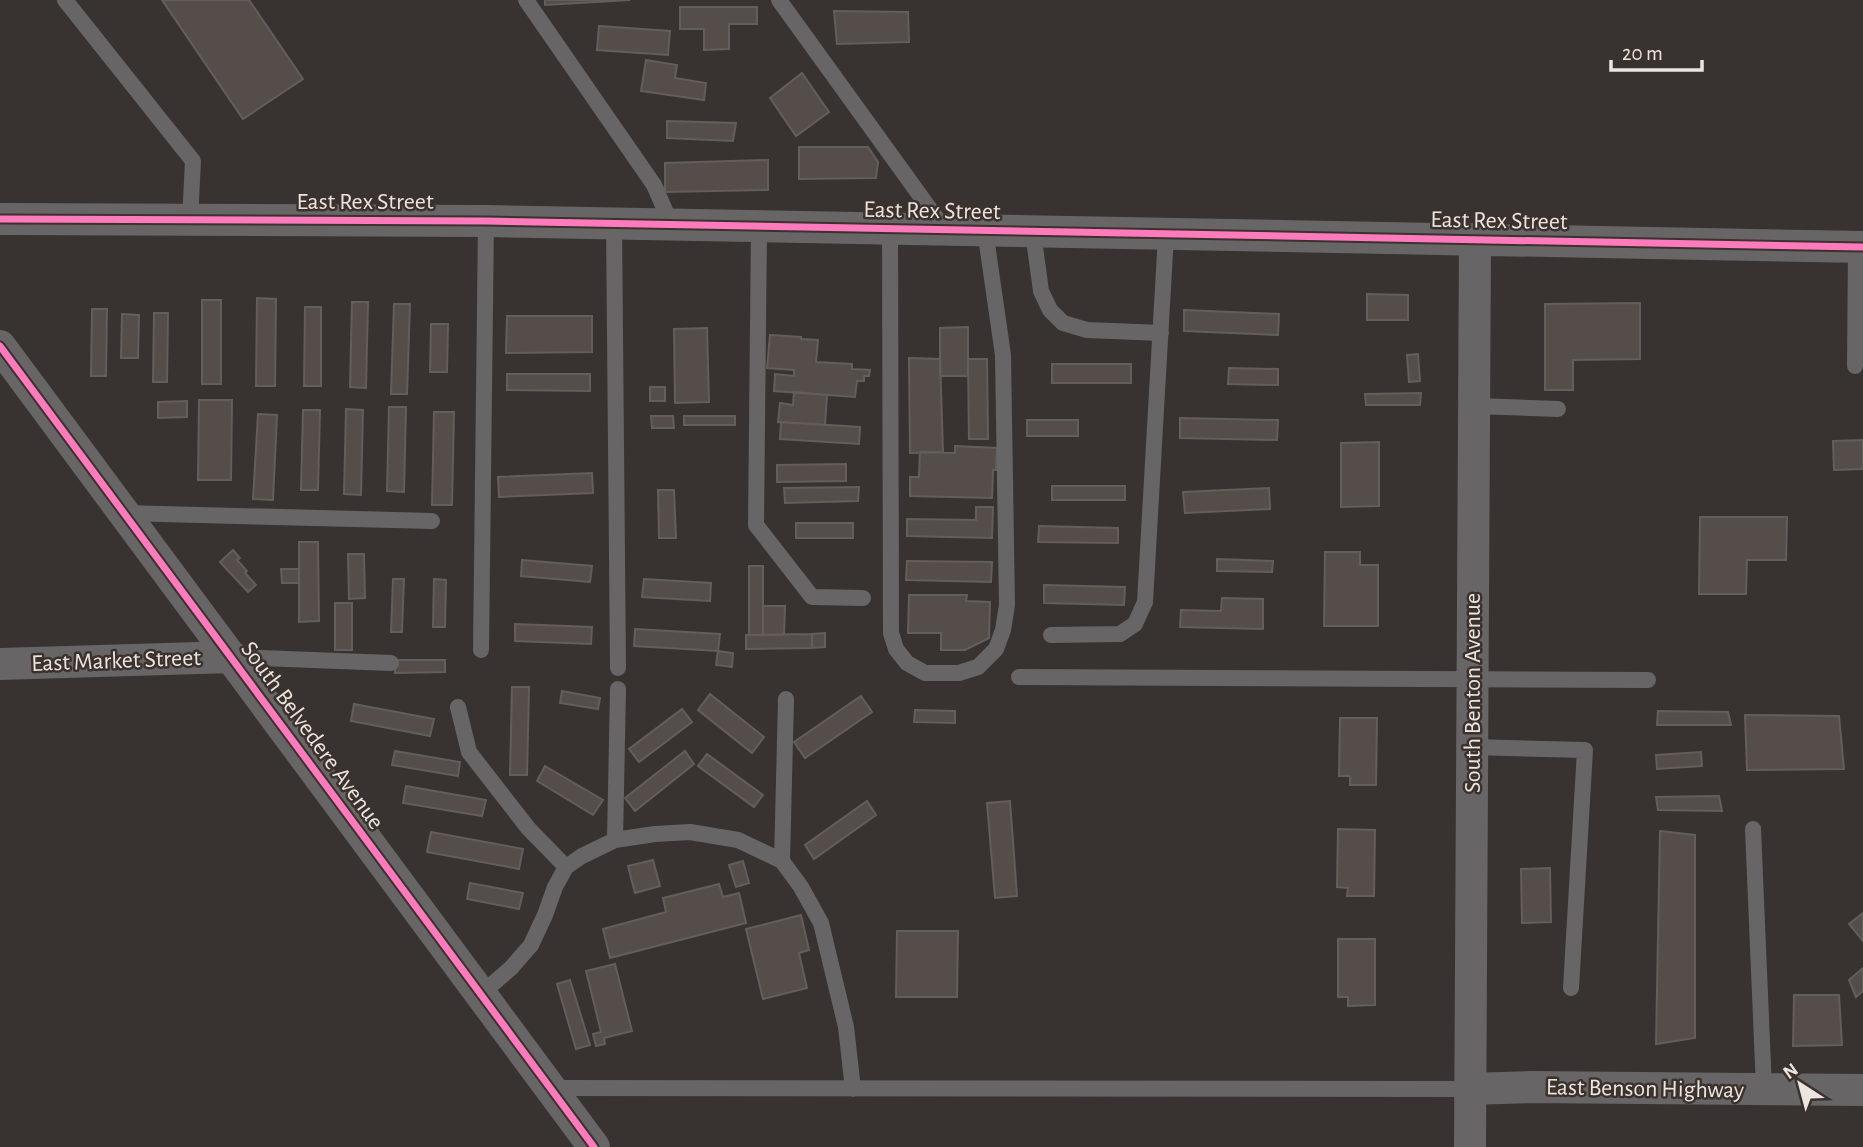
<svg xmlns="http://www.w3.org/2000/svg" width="1863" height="1147" viewBox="0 0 1863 1147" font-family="'Alegreya Sans',sans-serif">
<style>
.building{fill:#554d49;stroke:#625e5c;stroke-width:2}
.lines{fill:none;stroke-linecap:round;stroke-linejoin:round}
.lane{stroke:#686566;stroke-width:16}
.street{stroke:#686566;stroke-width:32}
.cycleway-casing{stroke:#3b322e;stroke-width:11}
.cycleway{stroke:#fd7abc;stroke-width:7}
.labels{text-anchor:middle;stroke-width:5;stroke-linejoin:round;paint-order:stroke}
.street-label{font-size:24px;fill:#ebe5e2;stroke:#3b322e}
</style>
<rect width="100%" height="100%" fill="#383331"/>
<path class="building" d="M162,0H249L303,79L243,119Z
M545,0H630L545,5Z
M680,7H757V24H729V49L704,50V29H680Z
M834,11L908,12L909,42L837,44Z
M599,26L670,31L668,55L597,50Z
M646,60L677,65L675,78L706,83L704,100L641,91Z
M802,73L829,112L796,136L770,98Z
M667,121L736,123L733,141L667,138Z
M799,147H868L878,162L876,178L799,179Z
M768,160V190L665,192V163Z
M1367,294L1408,295V320H1367Z
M257,298L276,299L275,386H256Z
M202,300H221V384H202Z
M352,302H368L366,388L350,387Z
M1640,303V359L1573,360V390H1545V304Z
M394,304H410L407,394H391Z
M305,307H321V386H304Z
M92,309H107L106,376H91Z
M1184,310L1279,314L1278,335L1184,331Z
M154,313H168L167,382H153Z
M122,314L139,315L138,358H121Z
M507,316H592V352L506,353Z
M431,324H448L447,372H430Z
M968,327V376H940V328Z
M707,328L709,402L675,403L674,329Z
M770,335L801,337V339L818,340L816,362L852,364V369L870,370L869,376H864V381H857L855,397L774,391L775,374L794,376V370L767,368Z
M1418,354L1420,381L1409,382L1407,355Z
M909,358L940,359L943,452L910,453Z
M968,359H987L988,439H969Z
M1052,364H1131V383H1052Z
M1229,368L1278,369V385L1228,384Z
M507,374H590V391L507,390Z
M650,387H665V401H650Z
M794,392L827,395L825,425L778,422L780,403L793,405Z
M1421,393L1420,405H1366L1365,394Z
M199,400H232L231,480H198Z
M187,401V417L158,418V402Z
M389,407H406L404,492L387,491Z
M346,409L363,410L361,495L344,494Z
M303,410H320L318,490H301Z
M434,412H454L452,505H432Z
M258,414L277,415L273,500L253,499Z
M651,416H673L674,428H652Z
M684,416H735V425H684Z
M1180,418L1278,420L1277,440L1180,438Z
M1027,420H1078V436H1027Z
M781,422L860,427L859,444L780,439Z
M1863,440V469L1834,470L1833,441Z
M1379,442V506L1341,507V443Z
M955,446L997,448L996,470H993L992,498L910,496V477H919L920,452L955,453Z
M846,464V481L777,482V465Z
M592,473L593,493L499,497L498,477Z
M1052,486H1125V500H1052Z
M859,487L858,501L785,503L784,488Z
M1269,488L1270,509L1185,513L1183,492Z
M658,490H674L676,538H659Z
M976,507H993L992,538L907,536V519L976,520Z
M1700,517H1787L1786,560H1747L1746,594H1699Z
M796,523H853V538H796Z
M1039,526L1118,528V543L1038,542Z
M299,542H318L319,621L299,622Z
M233,550L240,558L237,560L247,571L245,573L256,585L248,592L220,562Z
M1325,552H1360V565H1378V626H1324Z
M348,554H364L365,598L349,599Z
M1217,559L1273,561L1272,572L1217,571Z
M522,560L592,566L590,582L521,576Z
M907,561L992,562L991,582L906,580Z
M749,566H763V635H749Z
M281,569H299V583H282Z
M393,579H404L402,632H391Z
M434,579L446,580L445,627H433Z
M644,579L711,583L710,601L642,597Z
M1044,585L1125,587L1124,605L1044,603Z
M909,595H967L966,601L990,602L989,638L965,650H941V633H908Z
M1222,598L1263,599V629L1180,627L1181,610L1221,611Z
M335,603H352V650H335Z
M763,606H785L784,635H763Z
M515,624L592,627L591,644L515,641Z
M635,629L720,634L718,651L634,646Z
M825,633V647L812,648V634Z
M812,634V648L746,649V635Z
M718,651L733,653L732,667L716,665Z
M395,660H445V672L395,673Z
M512,687H529L527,775H510Z
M562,691L600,698L598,709L560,703Z
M710,694L764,737L752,753L698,710Z
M861,696L872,712L805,758L794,742Z
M354,704L434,719L430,736L351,721Z
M682,709L692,722L639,762L629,749Z
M915,710L955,711V723L914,722Z
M1658,711L1728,712L1731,725H1657Z
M1745,715L1839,716L1844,769L1747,770Z
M1340,718H1377L1376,785H1350V776H1339Z
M395,751L460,762L458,776L392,765Z
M685,751L694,764L635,811L625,798Z
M1701,752L1702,766L1657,769L1656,755Z
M707,754L763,795L754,807L698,766Z
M545,766L603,800L593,815L537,781Z
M406,786L486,800L482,816L403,803Z
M1719,796L1722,811L1658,810L1656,797Z
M867,801L876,815L814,859L805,845Z
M1010,801L1017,896L995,898L987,803Z
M1338,829L1375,830L1374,896H1347L1348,888L1337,887Z
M1660,831L1695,835V1038L1656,1044Z
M431,832L523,849L519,869L427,852Z
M653,860L660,886L635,893L628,866Z
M743,861L749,883L736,887L729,865Z
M1550,868L1551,922L1522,923L1521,869Z
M470,883L523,893L519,909L467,899Z
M719,884L723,897L739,893L746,923L610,958L603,929L666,912L663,898Z
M1863,913V941L1849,924Z
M801,915L809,950L799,953L807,988L763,999L746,929Z
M897,931H958L957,997H896Z
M1338,939H1375V1005L1348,1006V997H1338Z
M615,964L632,1031L604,1038L605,1044L596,1046L593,1034L601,1032L586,971Z
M1863,968V991L1856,997L1849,980Z
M570,980L590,1045L576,1049L557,984Z
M1794,995H1839L1842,1045L1793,1046Z"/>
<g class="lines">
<path class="lane" d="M65,0L193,161L190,220
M526,0L654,185L671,224
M779,0L945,230
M614,223L618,668
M759,226L756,525L812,597L863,598
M890,228L891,633L896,649L907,663L925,673H959L978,667L996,649L1003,630L1007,605L1003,355L985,230
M1033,232L1041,291L1050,310L1063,323L1087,330L1161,333
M1855,366L1856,247
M1475,406L1558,409
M124,513L432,521
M1051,635L1120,634L1135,624L1145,602L1166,235
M481,650L486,221
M232,657L391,663
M1019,677L1648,680
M458,707L469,752L528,828L566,867
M1472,747L1585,750L1571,988
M1753,829L1764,1089
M615,840L618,689
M782,861L786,699
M481,994L511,968L531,945L545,915L555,887L566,867L582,856L615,840L655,834L690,832L738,840L782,861L801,887L821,923L846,1027L853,1089
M551,1088L1469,1089"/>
<path class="street" d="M0,219L486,221L1863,247
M0,346L594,1147
M0,664L232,657
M1469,1089L1531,1087L1863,1090
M1470,1147L1475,239"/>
<g class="cycleway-casing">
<path id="cycleway" d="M0,219L486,221L1863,247
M0,346L594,1147"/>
</g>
<use href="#cycleway" class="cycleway"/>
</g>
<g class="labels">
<g class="street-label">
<text x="365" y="209">East Rex Street</text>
<text transform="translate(932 210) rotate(1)" y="8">East Rex Street</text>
<text transform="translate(1499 220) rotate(1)" y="8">East Rex Street</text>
<text transform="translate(116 660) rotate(-2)" y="8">East Market Street</text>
<text transform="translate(1472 693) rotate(-90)" y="8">South Benton Avenue</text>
<text transform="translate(313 735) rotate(54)" y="8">South Belvedere Avenue</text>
<text transform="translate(1645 1088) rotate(1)" y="8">East Benson Highway</text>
</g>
</g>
<g transform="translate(1800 1084) rotate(324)" stroke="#3b322e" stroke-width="5" paint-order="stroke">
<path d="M0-5L12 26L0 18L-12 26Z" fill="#ebe5e2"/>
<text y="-10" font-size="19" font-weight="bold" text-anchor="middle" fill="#ebe5e2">N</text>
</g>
<path d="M1611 60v10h91v-10" fill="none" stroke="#ebe5e2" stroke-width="3.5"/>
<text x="1622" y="60" font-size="21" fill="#ebe5e2" stroke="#3b322e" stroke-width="5" paint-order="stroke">20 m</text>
</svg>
